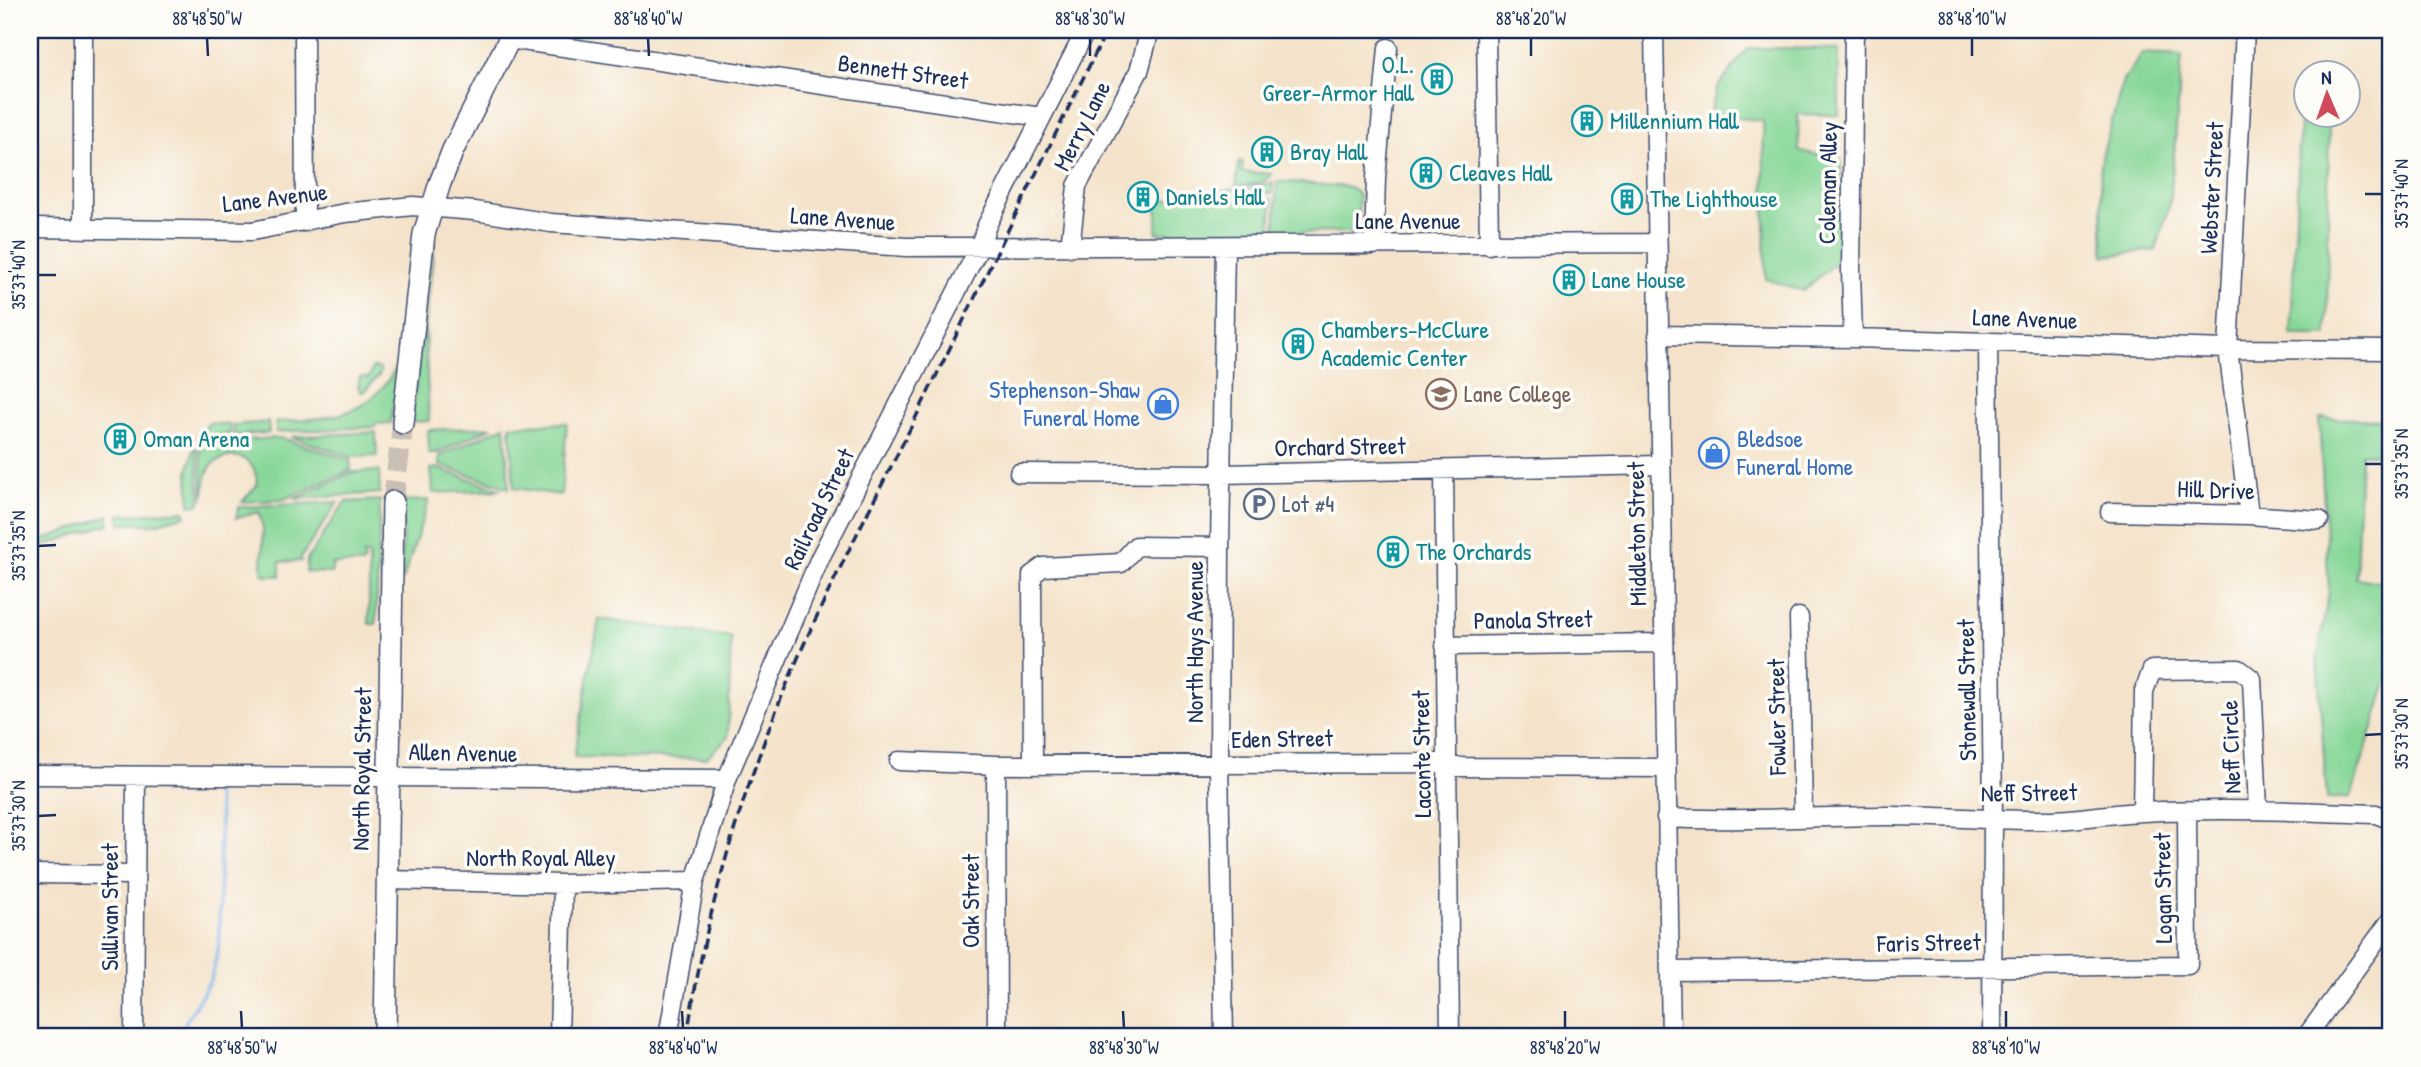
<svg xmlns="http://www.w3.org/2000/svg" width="2421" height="1067" viewBox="0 0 2421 1067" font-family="'Patrick Hand',sans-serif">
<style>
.green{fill:#85d697;stroke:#50827a;stroke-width:2}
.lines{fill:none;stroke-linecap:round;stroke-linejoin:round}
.stream{stroke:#7ab1e9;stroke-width:3.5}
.major-tunnel{stroke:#c9bfb4;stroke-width:21;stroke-dasharray:21 10;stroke-linecap:butt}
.minor-casing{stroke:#3c4a6e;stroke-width:21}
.major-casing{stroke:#3c4a6e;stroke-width:24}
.minor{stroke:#fff;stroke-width:18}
.major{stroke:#fff;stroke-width:21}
.rail{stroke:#1b2f5e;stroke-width:3.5;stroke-dasharray:10 5;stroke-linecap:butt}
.ticks{fill:none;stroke:#1b2f5e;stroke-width:2.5}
.labels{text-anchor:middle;stroke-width:7;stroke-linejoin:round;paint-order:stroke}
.culture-label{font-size:24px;fill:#0d838f;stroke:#fdfcf7;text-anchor:start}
.street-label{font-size:24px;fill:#1b2f5e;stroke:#fdfcf7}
.shop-label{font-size:24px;fill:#366cbe;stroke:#fdfcf7;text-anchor:end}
.education-label{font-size:24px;fill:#785e54;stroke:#fdfcf7;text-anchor:start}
.service-label{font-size:24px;fill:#4e5e75;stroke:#fdfcf7;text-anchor:start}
.neatline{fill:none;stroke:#1b2f5e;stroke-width:2.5}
.ticks-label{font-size:18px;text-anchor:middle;fill:#1b2f5e}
</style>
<rect width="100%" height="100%" fill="#fdfcf7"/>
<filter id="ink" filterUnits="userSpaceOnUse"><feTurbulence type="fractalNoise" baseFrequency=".0143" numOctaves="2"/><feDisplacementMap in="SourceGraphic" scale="14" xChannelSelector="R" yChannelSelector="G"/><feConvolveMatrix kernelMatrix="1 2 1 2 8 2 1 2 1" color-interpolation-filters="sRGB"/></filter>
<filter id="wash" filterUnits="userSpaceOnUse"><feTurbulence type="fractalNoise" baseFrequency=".00686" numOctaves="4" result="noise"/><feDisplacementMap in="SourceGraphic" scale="28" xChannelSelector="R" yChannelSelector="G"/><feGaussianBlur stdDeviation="1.57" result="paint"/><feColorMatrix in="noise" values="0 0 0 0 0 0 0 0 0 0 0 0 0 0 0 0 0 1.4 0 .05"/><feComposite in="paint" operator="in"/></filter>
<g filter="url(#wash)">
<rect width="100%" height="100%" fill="#f4e3ca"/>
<path class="green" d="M1748,48L1839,49V115L1798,114L1799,151L1841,159L1839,260L1803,291L1766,279L1763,121L1710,114L1717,88Z
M2143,53L2182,55L2170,203L2156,250L2104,256L2100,164L2123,81Z
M2301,97H2305L2306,116H2329L2327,335H2291Z
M1239,161L1243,162L1242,172L1272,174C1266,185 1248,184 1236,186Z
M1277,181L1350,187L1359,195L1358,220H1355L1354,232L1275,233Z
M1273,183L1272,194L1264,192L1262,196L1265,200L1272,199L1270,233H1157V201Z
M435,239L425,327L429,421L411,422Z
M399,361L391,423L375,424V427L276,432V422C332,418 373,418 399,361Z
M373,367L380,369V374L365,391L361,392L358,386L360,377L369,378Z
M2319,418L2391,420V453L2361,454L2356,578L2391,584V670L2351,797L2327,799L2317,658L2329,591Z
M268,422L269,433L234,435L233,425Z
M209,423L230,425V434L197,437Z
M567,423L561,495L514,488L510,426Z
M505,426L509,488L439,465V456Z
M492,427L437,453H429L428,430Z
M376,432L377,456L351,457L291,437Z
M281,438L350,460L351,470L282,500L242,502L257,485C257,467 246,453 227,457C221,459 216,461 212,465C204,474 205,491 203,501L200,442Z
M194,448H197L200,504L190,505L188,473Z
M437,468L501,490L433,493L431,469Z
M379,471L380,493L294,499L353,472Z
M380,500L376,624H369V555H363L365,561L362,564H332V573L306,572L307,559L345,502Z
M429,500L403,580H401L404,501Z
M338,502L301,557V561L280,562V576H266V574H262L263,528L259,512L236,518L239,507Z
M184,511L186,515L155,524H120V515Z
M109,515V524L30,550V545Z
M599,619L731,637L728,737L706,758L574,757Z"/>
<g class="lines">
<path class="stream" d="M177,1037L211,979L219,945L220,816L216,792"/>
</g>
</g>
<g filter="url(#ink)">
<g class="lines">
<path class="major-tunnel" d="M393,502L403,423"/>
<g class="minor-casing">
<path id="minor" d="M304,30L305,222
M1486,30L1489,245
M1654,30L1671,1037
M2245,30L2228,349L2249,515
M509,39L1041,117
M30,228L252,231L345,213L413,206L475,211L551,223L906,247L1657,243
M83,229V30
M1374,245L1376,178L1388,48
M1070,247L1077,186L1139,71L1150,30
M1658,335L1853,338L2228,349L2391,350
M1853,338L1851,270L1854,30
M1988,343L1993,820L1992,1037
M1444,470L1450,1037
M1019,473L1221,474L1661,465
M2110,512L2249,515L2319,520
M1799,617L1803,816
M1445,646L1663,643
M899,761L996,765L1437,763L1462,767L1665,768
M996,765L997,1037
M1033,765L1032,575L1043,567L1121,563L1136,546L1220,547
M30,775L727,779
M2142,812L2144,691L2152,670L2239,669L2252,679L2258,809
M1666,818C1740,822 1814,816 1889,816C1944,816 1998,821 2053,820C2083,819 2113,813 2143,812C2221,808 2298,811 2376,814L2391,820
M30,874L135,875
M387,880L563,884L695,881
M1670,971L2188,965L2187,811
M134,1037L136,777
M559,1037L563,884
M668,1037L695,881L727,779L820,558L979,248L987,225L1086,30
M1224,1037L1219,765L1220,547L1225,247
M2306,1037L2391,920"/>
</g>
<g class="major-casing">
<path id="major" d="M403,423L424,234L440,183L453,150L514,30
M385,1037L393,502"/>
</g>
<use href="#minor" class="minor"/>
<use href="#major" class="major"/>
<path class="rail" d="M687,1037C707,902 749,767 805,642C838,569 876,497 912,425C977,293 1042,161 1107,30"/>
</g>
</g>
<path class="ticks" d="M207,38L208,56M648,38L649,56M1090,38V56M1531,38V56M1972,38V56M2365,194H2382M38,275H56M2365,464H2382M38,546L56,545M2365,735L2382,734M38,816L56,815M241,1011L242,1028M682,1011L683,1028M1123,1011L1124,1028M1565,1011V1028M2006,1011V1028"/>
<defs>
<g id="building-ring" transform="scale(1.575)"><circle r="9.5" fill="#fdfcf7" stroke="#0f9aa8" stroke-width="1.5"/><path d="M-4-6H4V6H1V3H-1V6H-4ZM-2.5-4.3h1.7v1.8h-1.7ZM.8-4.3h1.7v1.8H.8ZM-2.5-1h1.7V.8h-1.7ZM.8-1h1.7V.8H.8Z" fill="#0f9aa8"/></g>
<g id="university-ring" transform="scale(1.575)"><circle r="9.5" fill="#fdfcf7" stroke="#8d6e63" stroke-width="1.5"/><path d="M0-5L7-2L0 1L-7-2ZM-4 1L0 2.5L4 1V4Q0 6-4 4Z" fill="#8d6e63"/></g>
<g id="shop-ring" transform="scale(1.575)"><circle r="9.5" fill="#fdfcf7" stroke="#3f7fe0" stroke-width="1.5"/><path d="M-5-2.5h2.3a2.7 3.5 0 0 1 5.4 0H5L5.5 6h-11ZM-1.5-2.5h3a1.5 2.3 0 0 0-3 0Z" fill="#3f7fe0"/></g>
<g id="parking-ring" transform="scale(1.575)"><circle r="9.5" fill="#fdfcf7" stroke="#5c6f8a" stroke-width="1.5"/><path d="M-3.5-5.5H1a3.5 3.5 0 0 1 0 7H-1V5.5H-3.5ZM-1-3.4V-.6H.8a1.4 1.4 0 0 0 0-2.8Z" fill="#5c6f8a"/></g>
</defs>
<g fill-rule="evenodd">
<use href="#building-ring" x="1437" y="79"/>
<use href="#building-ring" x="1587" y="121"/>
<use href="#building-ring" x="1267" y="152"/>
<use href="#building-ring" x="1426" y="173"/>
<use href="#building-ring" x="1143" y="197"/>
<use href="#building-ring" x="1627" y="199"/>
<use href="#building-ring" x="1569" y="280"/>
<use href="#building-ring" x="1298" y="344"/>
<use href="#university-ring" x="1441" y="394"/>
<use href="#shop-ring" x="1163" y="404"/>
<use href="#building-ring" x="120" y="439"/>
<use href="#shop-ring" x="1714" y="453"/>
<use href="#parking-ring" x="1259" y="504"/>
<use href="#building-ring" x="1393" y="552"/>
</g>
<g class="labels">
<g class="culture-label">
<text x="1414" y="73" text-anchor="end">O.L.<tspan x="1414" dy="28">Greer-Armor Hall</tspan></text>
<text x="1610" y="129">Millennium Hall</text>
<text x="1290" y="160">Bray Hall</text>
<text x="1449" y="181">Cleaves Hall</text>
<text x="1166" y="205">Daniels Hall</text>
<text x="1650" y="207">The Lighthouse</text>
<text x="1592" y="288">Lane House</text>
<text x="1321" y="338">Chambers-McClure<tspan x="1321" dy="28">Academic Center</tspan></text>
<text x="143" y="447">Oman Arena</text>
<text x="1416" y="560">The Orchards</text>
</g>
<g class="street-label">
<text transform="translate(903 72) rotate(8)" y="8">Bennett Street</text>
<text transform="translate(1082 126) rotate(-63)" y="8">Merry Lane</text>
<text transform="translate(1828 183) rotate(-89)" y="8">Coleman Alley</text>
<text transform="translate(2212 188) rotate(-87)" y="8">Webster Street</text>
<text transform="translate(275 198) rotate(-7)" y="8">Lane Avenue</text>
<text transform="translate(843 219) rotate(4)" y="8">Lane Avenue</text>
<text x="1408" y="229">Lane Avenue</text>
<text transform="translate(2025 319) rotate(2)" y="8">Lane Avenue</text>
<text transform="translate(1340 447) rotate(-1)" y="8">Orchard Street</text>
<text transform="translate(2216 490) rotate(2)" y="8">Hill Drive</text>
<text transform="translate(819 509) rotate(-64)" y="8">Railroad Street</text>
<text transform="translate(1637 534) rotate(-91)" y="8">Middleton Street</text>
<text transform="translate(1533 620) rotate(-1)" y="8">Panola Street</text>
<text transform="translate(1195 642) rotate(-90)" y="8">North Hays Avenue</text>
<text transform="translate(1967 690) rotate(-91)" y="8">Stonewall Street</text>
<text transform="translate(1777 717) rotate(-91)" y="8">Fowler Street</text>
<text transform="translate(1282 739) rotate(-1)" y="8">Eden Street</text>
<text transform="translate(2231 747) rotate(-92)" y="8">Neff Circle</text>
<text transform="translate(463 753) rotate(1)" y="8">Allen Avenue</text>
<text transform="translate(1422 754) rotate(-91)" y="8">Laconte Street</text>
<text transform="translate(362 769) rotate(-89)" y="8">North Royal Street</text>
<text transform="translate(2029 793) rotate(-1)" y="8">Neff Street</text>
<text x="541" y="866">North Royal Alley</text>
<text transform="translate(2163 888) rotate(-91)" y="8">Logan Street</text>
<text transform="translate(971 901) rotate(-90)" y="8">Oak Street</text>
<text transform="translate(110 907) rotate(-90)" y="8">Sullivan Street</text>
<text transform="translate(1929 943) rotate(-1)" y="8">Faris Street</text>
</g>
<g class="shop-label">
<text x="1140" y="398">Stephenson-Shaw<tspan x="1140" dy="28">Funeral Home</tspan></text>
<text x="1737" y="447" text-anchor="start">Bledsoe<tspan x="1737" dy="28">Funeral Home</tspan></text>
</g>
<g class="education-label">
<text x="1464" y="402">Lane College</text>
</g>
<g class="service-label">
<text x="1282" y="512">Lot #4</text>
</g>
</g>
<rect width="2421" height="1067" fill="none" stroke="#fdfcf7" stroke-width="77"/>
<g transform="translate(2327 94) rotate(358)"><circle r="33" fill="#fdfcf7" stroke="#a3aaba" stroke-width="2"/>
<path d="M0-5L12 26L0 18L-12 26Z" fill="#d1495b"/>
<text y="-10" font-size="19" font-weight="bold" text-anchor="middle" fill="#1b2f5e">N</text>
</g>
<rect x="38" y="38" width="2344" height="990" class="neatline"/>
<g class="ticks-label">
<text x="207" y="25">88°48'50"W</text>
<text x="648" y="25">88°48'40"W</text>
<text x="1090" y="25">88°48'30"W</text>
<text x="1531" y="25">88°48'20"W</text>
<text x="1972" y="25">88°48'10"W</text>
<text transform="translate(2402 194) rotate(-90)" y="6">35°37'40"N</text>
<text transform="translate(19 275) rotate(-90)" y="6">35°37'40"N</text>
<text transform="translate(2402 464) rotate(-90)" y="6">35°37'35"N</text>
<text transform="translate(19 546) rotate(-90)" y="6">35°37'35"N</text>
<text transform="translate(2402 734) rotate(-90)" y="6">35°37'30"N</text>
<text transform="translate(19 816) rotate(-90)" y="6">35°37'30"N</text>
<text x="242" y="1054">88°48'50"W</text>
<text x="683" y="1054">88°48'40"W</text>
<text x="1124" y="1054">88°48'30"W</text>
<text x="1565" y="1054">88°48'20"W</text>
<text x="2006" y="1054">88°48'10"W</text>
</g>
</svg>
